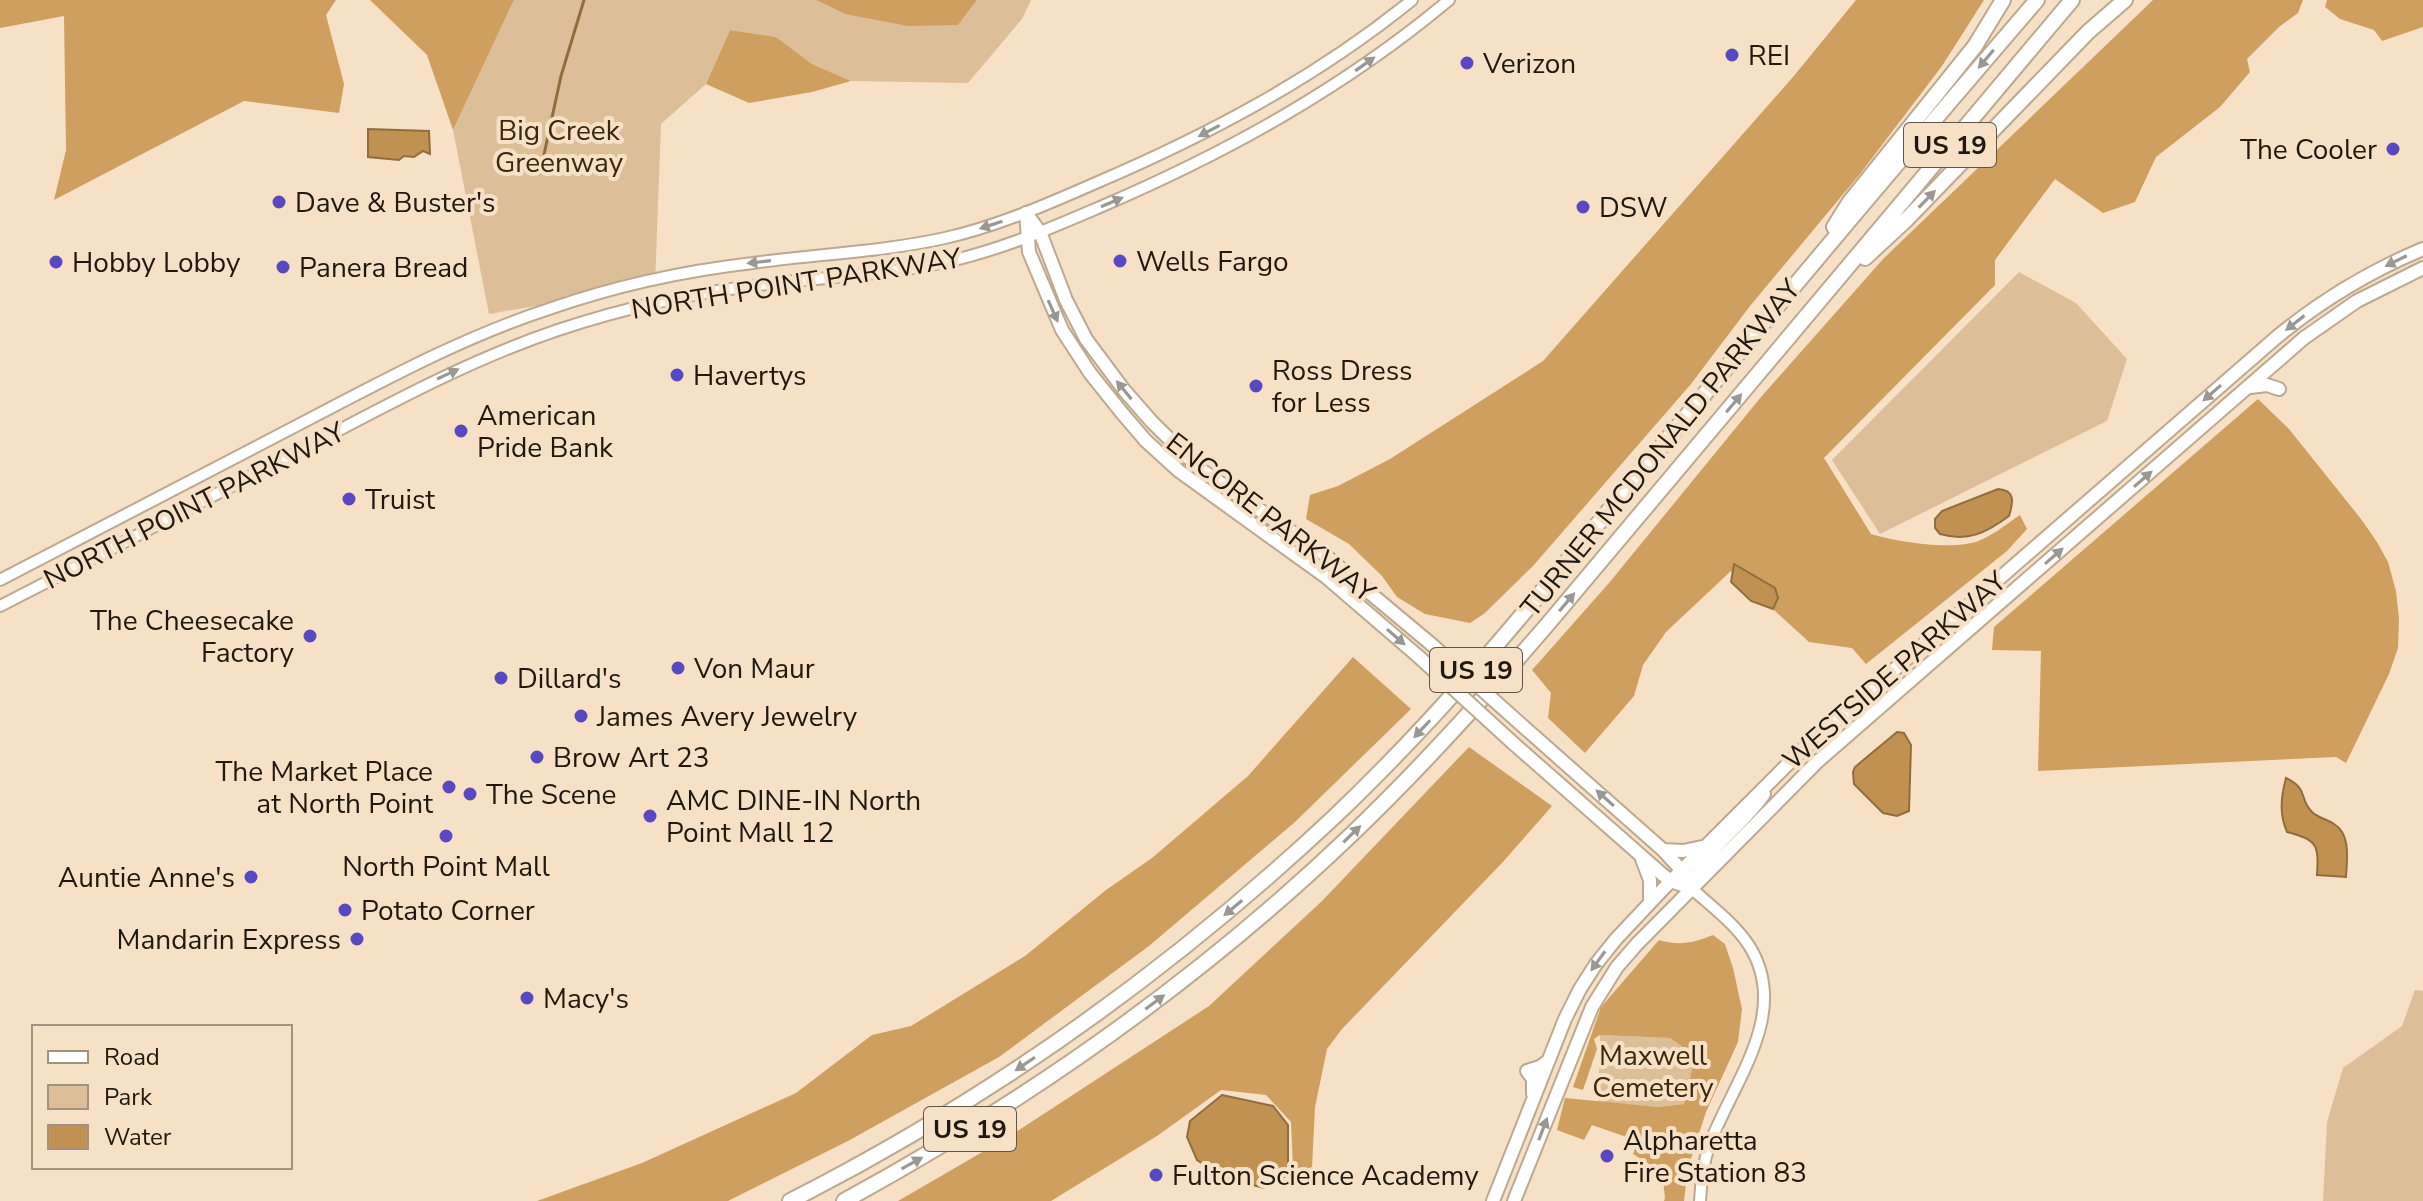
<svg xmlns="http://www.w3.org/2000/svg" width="2423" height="1201" viewBox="0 0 2423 1201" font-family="'Nunito Sans',sans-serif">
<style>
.green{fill:#dcbe99}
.forest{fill:#cf9f5f}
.water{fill:#c19151;stroke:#916d3d;stroke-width:2}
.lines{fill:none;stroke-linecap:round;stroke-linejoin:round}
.stream{stroke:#916d3d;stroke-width:3}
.minor-casing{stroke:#bda98f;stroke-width:14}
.major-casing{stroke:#bda98f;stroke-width:16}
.highway-casing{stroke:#bda98f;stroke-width:18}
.minor{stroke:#fff;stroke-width:10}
.major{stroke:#fff;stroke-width:12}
.highway{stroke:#fff;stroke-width:14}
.major-bridge-casing{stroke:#bda98f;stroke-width:16;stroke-linecap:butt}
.major-bridge{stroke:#fff;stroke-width:12}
.oneway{fill:#9b9893}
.poi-dot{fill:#5849c1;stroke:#f7e1c6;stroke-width:3}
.labels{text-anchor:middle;stroke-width:8;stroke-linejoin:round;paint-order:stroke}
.shield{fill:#f7e1c6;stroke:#615546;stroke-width:2}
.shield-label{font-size:26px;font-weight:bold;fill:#21190f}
.poi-label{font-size:28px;fill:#21190f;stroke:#f7e1c6;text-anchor:start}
.park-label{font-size:28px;fill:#3c280b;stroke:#f7e1c6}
.street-label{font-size:28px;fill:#21190f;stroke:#f7e1c6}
</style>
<rect width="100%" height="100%" fill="#f7e1c6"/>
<path class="green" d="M514,0H816L845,14L958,25L977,0H1031L1022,19L968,83L851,81L812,64L776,37L730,30L706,84L661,124L655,285L489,314L453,130Z
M2019,272L2076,303L2127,359L2107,421L1880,534L1832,460Z
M2415,990L2423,991V1201H2323L2327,1122L2343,1068L2402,1026Z
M1600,1035L1670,1038L1695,1056L1684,1104L1658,1107L1598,1102Z"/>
<path class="forest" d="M0,0H336L326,15L344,84L339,113L244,101L54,200L66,150L64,16L0,28Z
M370,0H514L453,130L427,55Z
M816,0H977L958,25L908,26L845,14Z
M1856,0H1984L1942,66L1860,174L1750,306L1691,384L1533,566L1485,613L1470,623L1425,614L1397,597L1382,576L1349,544L1306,519L1310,495L1338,486L1390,459L1543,361L1793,77Z
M2153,0H2303L2298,13L2279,27L2247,59L2250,72L2220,107L2156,157L2135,202L2103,213L2055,179L1995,260V285L1824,458L1871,534C1897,542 1958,552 1983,539C1996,533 2008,523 2020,515L2027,529L2007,551L1866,664L1852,648L1809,642L1731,571L1666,632L1643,665L1634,696L1585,753L1548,718L1551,693L1532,670L1609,583L1761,397L1884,258Z
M2327,0H2423V27L2382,41L2374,30L2340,19L2325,7Z
M730,30L776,37L812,64L851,81L812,92L749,103L706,84Z
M2258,399L2289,429L2361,519L2377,542L2388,562L2396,591L2399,619L2398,648L2389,674L2346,763L2336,757L2038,771L2041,651L1992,650L1994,627Z
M1353,657L1411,709L1295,822L1149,946L999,1057L848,1141L728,1201H537L642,1163L796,1093L872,1035L911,1026L1025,956L1106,890L1152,858L1248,776Z
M1469,747L1552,806L1502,863L1342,1029L1327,1049L1315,1107L1312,1168H1293L1291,1122L1266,1095L1221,1090L1157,1136L1051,1201H898L1010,1136L1209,1006L1322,901Z
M1713,935L1725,944L1733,968L1742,1009L1738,1042L1706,1112L1688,1168L1684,1201H1664L1665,1198L1662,1172L1633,1154L1638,1141L1592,1125L1584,1140L1557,1130L1565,1098L1658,1107L1684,1104L1695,1056L1670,1038L1600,1035L1594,1039L1597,1049L1583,1090L1573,1087L1601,1007L1659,940C1680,946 1693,943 1713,935Z"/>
<path class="water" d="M368,129L429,131L430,154L423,151L414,157L404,156L399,160L368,157Z
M1998,489C2016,490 2013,503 2009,516C1986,533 1968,542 1940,534L1935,528V519L1942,511Z
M1734,564L1775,588L1778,598L1773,609L1751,601L1731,582Z
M1897,732L1904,733L1911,745L1909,811L1897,816L1883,813L1854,784L1853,772L1855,767Z
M2286,778C2310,790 2298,798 2312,812C2318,818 2327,819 2334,824C2351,834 2347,859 2346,877L2317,875C2319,844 2317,840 2287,832C2279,814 2281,797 2286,778Z
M1222,1095L1273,1106L1288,1125V1175L1265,1188L1227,1179L1197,1160L1187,1137L1190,1121Z"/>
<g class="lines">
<path class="stream" d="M540,173L561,76L584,0"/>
<g class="minor-casing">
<path id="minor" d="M0,580C99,529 197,477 296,426C379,383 460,338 549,309C615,286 683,271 753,263C816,254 882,252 945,238C998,226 1048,204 1098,182C1210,134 1317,77 1412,0
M0,606C102,554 203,501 305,448C387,405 469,360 558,330C624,308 691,293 760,285C823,277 888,275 950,261C1003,249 1051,228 1100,207C1226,153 1344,88 1449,0
M1691,888C1710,905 1734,923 1748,944C1793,1012 1732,1083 1709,1146C1703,1164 1701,1182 1700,1201"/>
</g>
<g class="major-casing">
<path id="major" d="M1026,213L1029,252L1062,330L1090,373L1122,413L1146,441L1179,471L1326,577L1419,657
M1026,213L1040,232L1066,300L1086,339L1124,390L1152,422L1200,469L1321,552L1431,644
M2250,387L2267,385L2279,389
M1525,728L1663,850L1685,874
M1513,743L1663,875L1671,881L1691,888
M1663,850L1683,851L1702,847
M1642,859L1650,880V903
M1691,885C1698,856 1746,822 1764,794
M1533,1094V1079L1527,1071L1540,1067L1548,1061
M1493,1201L1565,1019L1580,989L1596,964L1616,939L1665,887L1802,750L2278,336C2322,300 2370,271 2423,249
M1514,1201L1592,1007L1617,967L1637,944L1817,762L2304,338L2357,301L2423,268"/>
</g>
<g class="highway-casing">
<path id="highway" d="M1834,227L1849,203L1975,46L2003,0
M1865,258L1907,219L2088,32L2125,0
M790,1201C989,1100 1170,971 1333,818C1459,699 1565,563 1675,430C1794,285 1915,142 2037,0
M844,1201C1029,1100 1201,979 1353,833C1422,767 1485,697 1547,625L2072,0"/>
</g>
<use href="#minor" class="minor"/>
<use href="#major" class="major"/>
<use href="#highway" class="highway"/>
<g class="major-bridge-casing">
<path id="major-bridge" d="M1431,644L1525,728
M1419,657L1513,743"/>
</g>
<use href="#major-bridge" class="major-bridge"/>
</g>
<defs><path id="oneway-solid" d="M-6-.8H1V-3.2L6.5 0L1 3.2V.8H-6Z" transform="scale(2)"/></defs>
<g class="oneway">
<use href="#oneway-solid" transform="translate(1986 59) rotate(130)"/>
<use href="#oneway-solid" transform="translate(1365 64) rotate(-35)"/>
<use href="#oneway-solid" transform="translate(1209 131) rotate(152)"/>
<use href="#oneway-solid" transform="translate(1927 199) rotate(-46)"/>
<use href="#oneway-solid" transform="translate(1112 202) rotate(-23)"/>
<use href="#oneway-solid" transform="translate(991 225) rotate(162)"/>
<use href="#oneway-solid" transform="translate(2396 261) rotate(154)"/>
<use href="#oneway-solid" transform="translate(759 262) rotate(173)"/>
<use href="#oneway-solid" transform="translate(1053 311) rotate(66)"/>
<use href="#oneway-solid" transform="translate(2295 323) rotate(142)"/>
<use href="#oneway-solid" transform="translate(448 374) rotate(-25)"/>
<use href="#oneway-solid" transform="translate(1124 390) rotate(-129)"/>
<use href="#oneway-solid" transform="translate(2212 393) rotate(139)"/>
<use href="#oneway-solid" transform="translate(1734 403) rotate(-50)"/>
<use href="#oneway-solid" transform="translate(2143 479) rotate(-41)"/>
<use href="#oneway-solid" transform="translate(2054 556) rotate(-41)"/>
<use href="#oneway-solid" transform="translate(1567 602) rotate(-50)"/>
<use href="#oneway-solid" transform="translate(1396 637) rotate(41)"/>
<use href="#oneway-solid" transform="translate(1422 729) rotate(133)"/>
<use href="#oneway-solid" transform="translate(1605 798) rotate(-138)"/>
<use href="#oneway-solid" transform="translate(1352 834) rotate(-44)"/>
<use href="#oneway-solid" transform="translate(1233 908) rotate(140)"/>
<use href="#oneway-solid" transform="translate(1598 961) rotate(126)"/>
<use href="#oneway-solid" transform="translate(1155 1002) rotate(-37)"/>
<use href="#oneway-solid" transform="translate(1025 1064) rotate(146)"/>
<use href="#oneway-solid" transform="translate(1543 1129) rotate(-69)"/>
<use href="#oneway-solid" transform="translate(912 1163) rotate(-29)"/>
</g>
<g class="poi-dot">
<circle cx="1732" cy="55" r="8"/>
<circle cx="1467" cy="63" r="8"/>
<circle cx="2393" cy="149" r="8"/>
<circle cx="279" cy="202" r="8"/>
<circle cx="1583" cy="207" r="8"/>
<circle cx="1120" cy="261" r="8"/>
<circle cx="56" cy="262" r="8"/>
<circle cx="283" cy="267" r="8"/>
<circle cx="677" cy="375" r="8"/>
<circle cx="1256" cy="386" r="8"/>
<circle cx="461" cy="431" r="8"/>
<circle cx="349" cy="499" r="8"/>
<circle cx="310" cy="636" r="8"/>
<circle cx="678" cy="668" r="8"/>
<circle cx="501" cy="678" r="8"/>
<circle cx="581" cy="716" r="8"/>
<circle cx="537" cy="757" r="8"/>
<circle cx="449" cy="787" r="8"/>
<circle cx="470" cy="794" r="8"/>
<circle cx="650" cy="816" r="8"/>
<circle cx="446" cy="836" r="8"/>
<circle cx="251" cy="877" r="8"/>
<circle cx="345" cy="910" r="8"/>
<circle cx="357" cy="939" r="8"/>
<circle cx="527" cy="998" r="8"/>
<circle cx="1607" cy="1156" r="8"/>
<circle cx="1156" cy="1175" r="8"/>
</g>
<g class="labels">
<g class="shield">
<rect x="1904" y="123" width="92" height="44" rx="6"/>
<rect x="1430" y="648" width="92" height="44" rx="6"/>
<rect x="924" y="1107" width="92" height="44" rx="6"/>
</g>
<g class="shield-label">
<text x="1950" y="154">US 19</text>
<text x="1476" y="679">US 19</text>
<text x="970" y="1138">US 19</text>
</g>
<g class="poi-label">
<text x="1748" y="65">REI</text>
<text x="1483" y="73">Verizon</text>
<text x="2377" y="159" text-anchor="end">The Cooler</text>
<text x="295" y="212">Dave &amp; Buster's</text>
<text x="1599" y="217">DSW</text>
<text x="1136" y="271">Wells Fargo</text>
<text x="72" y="272">Hobby Lobby</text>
<text x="299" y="277">Panera Bread</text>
<text x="1272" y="380">Ross Dress<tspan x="1272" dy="32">for Less</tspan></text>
<text x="693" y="385">Havertys</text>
<text x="477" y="425">American<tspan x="477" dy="32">Pride Bank</tspan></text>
<text x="365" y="509">Truist</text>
<text x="294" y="630" text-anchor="end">The Cheesecake<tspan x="294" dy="32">Factory</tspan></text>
<text x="694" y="678">Von Maur</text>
<text x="517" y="688">Dillard's</text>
<text x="597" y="726">James Avery Jewelry</text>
<text x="553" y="767">Brow Art 23</text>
<text x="433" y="781" text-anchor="end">The Market Place<tspan x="433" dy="32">at North Point</tspan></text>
<text x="486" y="804">The Scene</text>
<text x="666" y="810">AMC DINE-IN North<tspan x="666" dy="32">Point Mall 12</tspan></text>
<text x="446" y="876" text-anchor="middle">North Point Mall</text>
<text x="235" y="887" text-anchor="end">Auntie Anne's</text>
<text x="361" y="920">Potato Corner</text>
<text x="341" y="949" text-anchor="end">Mandarin Express</text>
<text x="543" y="1008">Macy's</text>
<text x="1623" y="1150">Alpharetta<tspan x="1623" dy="32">Fire Station 83</tspan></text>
<text x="1172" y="1185">Fulton Science Academy</text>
</g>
<g class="park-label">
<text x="559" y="140">Big Creek<tspan x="559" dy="32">Greenway</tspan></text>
<text x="1653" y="1065">Maxwell<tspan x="1653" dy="32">Cemetery</tspan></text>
</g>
<g class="street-label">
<text transform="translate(796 283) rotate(-9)" y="10">NORTH POINT PARKWAY</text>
<text transform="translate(1660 448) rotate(-51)" y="10">TURNER MCDONALD PARKWAY</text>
<text transform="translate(194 505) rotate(-27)" y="10">NORTH POINT PARKWAY</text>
<text transform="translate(1271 517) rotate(38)" y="10">ENCORE PARKWAY</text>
<text transform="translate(1894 670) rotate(-41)" y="10">WESTSIDE PARKWAY</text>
</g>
</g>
<rect x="32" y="1025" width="260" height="144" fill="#f7e1c6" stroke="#a1917d" stroke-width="2"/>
<rect x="48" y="1051" width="40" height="12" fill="#ffffff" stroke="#a1917d" stroke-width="2"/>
<text x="104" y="1065" font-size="24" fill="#21190f">Road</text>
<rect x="48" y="1085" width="40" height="24" fill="#dcbe99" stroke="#a1917d" stroke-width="2"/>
<text x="104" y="1105" font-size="24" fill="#21190f">Park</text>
<rect x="48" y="1125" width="40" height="24" fill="#c19151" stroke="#a1917d" stroke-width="2"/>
<text x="104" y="1145" font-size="24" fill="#21190f">Water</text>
</svg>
